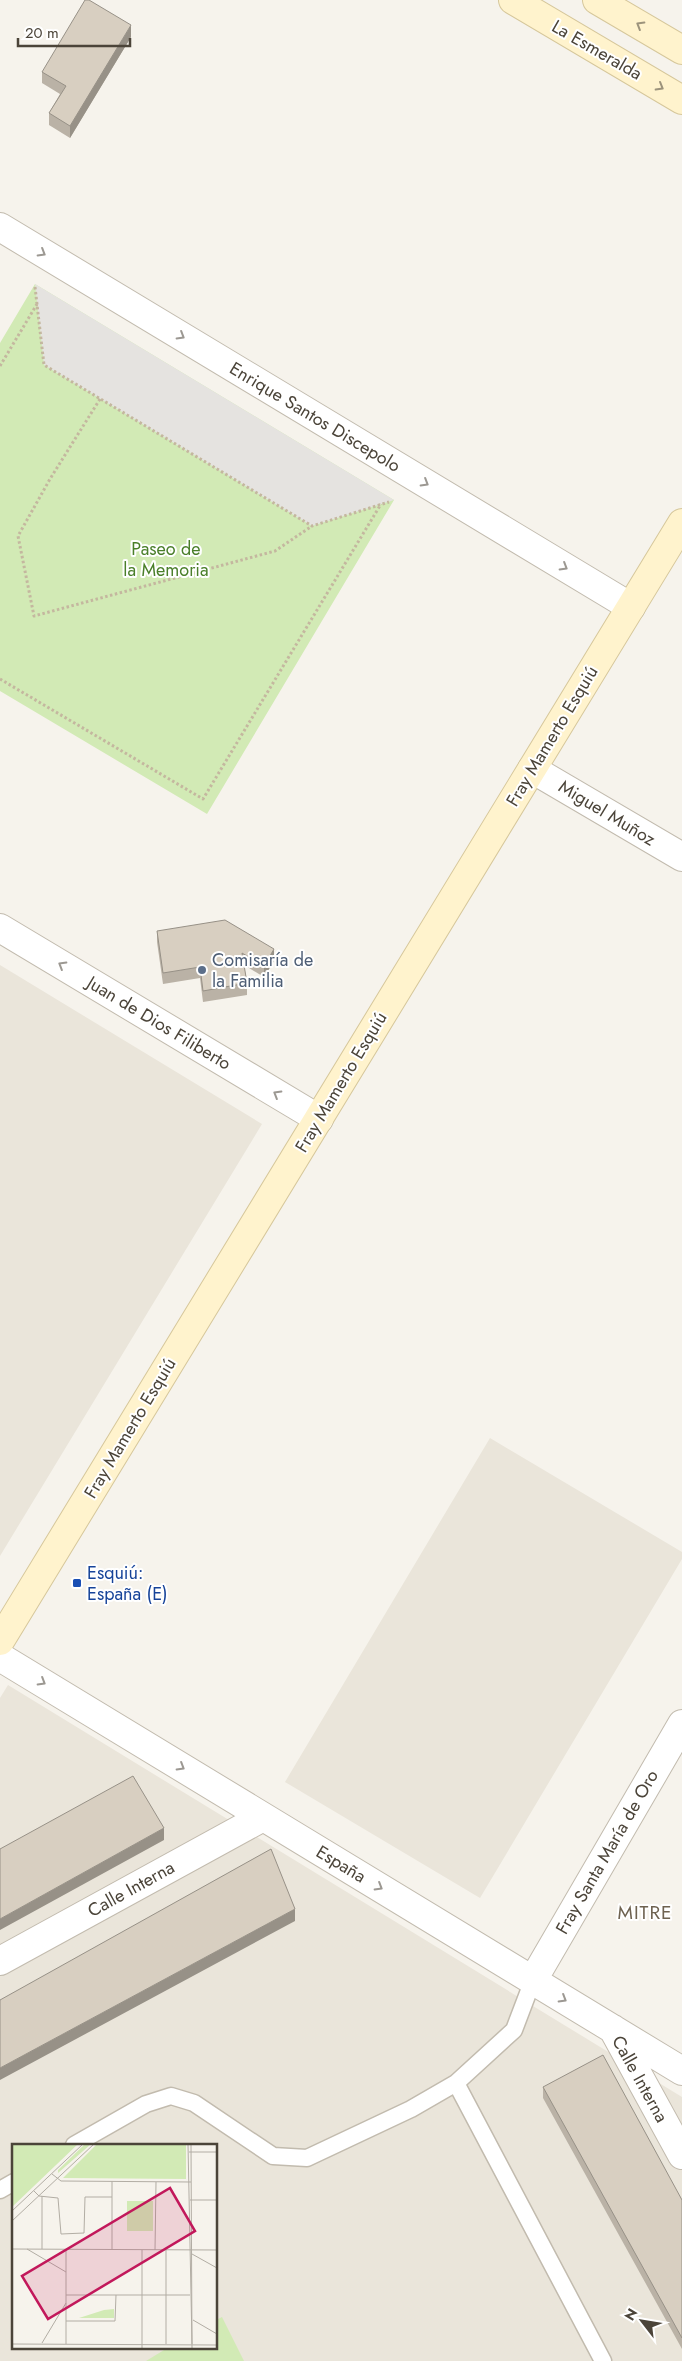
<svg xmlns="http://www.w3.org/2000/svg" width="682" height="2361" viewBox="0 0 682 2361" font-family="Jost,sans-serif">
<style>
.residential{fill:#eae5da;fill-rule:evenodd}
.green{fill:#d2eab5}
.parking{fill:#e5e3e0}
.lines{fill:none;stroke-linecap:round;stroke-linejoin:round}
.lane-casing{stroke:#c2bbae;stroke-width:19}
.street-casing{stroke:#c2bbae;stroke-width:30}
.secondary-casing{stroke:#d6c79b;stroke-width:30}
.path{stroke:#c4b79f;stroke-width:3;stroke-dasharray:2.5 2.5;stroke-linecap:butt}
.lane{stroke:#fff;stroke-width:16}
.street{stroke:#fff;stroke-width:28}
.secondary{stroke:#fff3cd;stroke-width:28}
.wall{fill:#bab2a6}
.shaded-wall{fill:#979187}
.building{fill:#d8cfc1;stroke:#979187}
.oneway{stroke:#9c937c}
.oneway2{stroke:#9c9892}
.service-dot{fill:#5c6f8a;stroke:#fff;stroke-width:2}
.transit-dot{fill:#1a4fb4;stroke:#fff;stroke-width:2}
.labels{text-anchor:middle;stroke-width:4;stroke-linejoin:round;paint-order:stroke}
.street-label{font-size:18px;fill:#4b4439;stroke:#fff}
.park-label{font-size:18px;fill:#4a7f2a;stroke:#fff}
.service-label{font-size:18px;fill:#4e5e75;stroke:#fff;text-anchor:start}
.transit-label{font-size:18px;fill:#164399;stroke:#fff;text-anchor:start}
.neighbourhood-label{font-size:19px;letter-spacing:1px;fill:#6e6250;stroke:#fff}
.inset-road{fill:none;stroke:#b2ada4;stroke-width:1}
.view{fill:#c2185b;fill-opacity:0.15;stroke:#c2185b;stroke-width:2.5}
.inset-edge{fill:none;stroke:#4b4439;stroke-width:2.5}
</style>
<rect width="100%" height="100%" fill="#f6f3ec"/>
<path class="residential" d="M0,965L262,1124L0,1556Z
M490,1438L682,1552V1559L480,1898L285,1782Z
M8,1685L682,2097V2361H0V1698ZM14,2145H216V2347H14Z"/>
<path class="green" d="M35,284L394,500L207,814L0,691V343Z
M222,2317L244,2361H146L169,2347H216V2320Z"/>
<path class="parking" d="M35,284L394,500L312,526L44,365Z"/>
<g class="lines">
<g class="lane-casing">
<path id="lane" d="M456,2083L603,2361
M74,2145L146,2104L171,2096L194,2103L273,2156L307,2158L411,2109L456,2083L514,2030L533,1980
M0,2190L14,2182"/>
</g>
<g class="street-casing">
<path id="street" d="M0,227L631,607
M532,769L682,857
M0,928L319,1119
M0,1657L682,2071
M0,1961L263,1817
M533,1980L682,1724
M613,2029L682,2155"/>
</g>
<g class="secondary-casing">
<path id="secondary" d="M513,0L682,100
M597,0L682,50
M0,1641L682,523"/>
</g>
<path class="path" d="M35,287L44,365L312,526L389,502
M0,366L37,304
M100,399L50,479L18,536L34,616L275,551L312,526
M0,679L203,799L381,504"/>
<use href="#lane" class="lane"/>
<use href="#street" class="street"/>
<use href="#secondary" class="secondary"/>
</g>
<path class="wall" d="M131,37L70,138L49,125V113L60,94L42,83V72Z
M157,931L274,961L264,977L244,965L247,983V995L203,1002L200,978L163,984L157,942Z
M543,2087L682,2200V2349L543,2098Z"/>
<path class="shaded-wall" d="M131,25V37L70,138V126Z
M274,949V961L264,977V966Z
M164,1828V1840L0,1930V1919Z
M295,1909V1921L0,2080V2068Z"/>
<path class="building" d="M85,0H89L131,25L70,126L49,113L66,86L42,72Z
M225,920L274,949L264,966L242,953L247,983L203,991L200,967L163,973L157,931Z
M133,1776L164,1828L0,1919V1849Z
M271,1849L295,1909L0,2068V2000Z
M603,2055L682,2200V2338L543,2087Z"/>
<defs><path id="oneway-chevron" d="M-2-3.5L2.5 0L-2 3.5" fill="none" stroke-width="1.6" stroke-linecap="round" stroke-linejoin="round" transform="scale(1.25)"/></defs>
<g class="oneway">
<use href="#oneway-chevron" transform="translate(640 25) rotate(-149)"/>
<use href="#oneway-chevron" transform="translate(660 87) rotate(30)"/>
</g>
<g class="oneway2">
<use href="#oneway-chevron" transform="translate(42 253) rotate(31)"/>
<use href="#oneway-chevron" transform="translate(181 336) rotate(31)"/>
<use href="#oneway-chevron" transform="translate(425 483) rotate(31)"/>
<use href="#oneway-chevron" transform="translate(564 567) rotate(31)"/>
<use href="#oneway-chevron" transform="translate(62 965) rotate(-149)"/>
<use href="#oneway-chevron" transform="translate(277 1094) rotate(-149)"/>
<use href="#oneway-chevron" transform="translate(42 1682) rotate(31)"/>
<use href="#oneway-chevron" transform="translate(181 1767) rotate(31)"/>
<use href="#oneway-chevron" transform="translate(379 1887) rotate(31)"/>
<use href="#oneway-chevron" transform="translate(563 1999) rotate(31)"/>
</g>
<circle class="service-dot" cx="202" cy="970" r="5"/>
<rect class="transit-dot" x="72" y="1578" width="10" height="10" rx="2.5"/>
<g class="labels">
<g class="street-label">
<text transform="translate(597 50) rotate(30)" y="6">La Esmeralda</text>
<text transform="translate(315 417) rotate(31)" y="6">Enrique Santos Discepolo</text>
<text transform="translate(552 736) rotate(-59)" y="6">Fray Mamerto Esquiú</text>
<text transform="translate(607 813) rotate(31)" y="6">Miguel Muñoz</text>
<text transform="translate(159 1023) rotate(31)" y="6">Juan de Dios Filiberto</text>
<text transform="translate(341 1082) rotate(-59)" y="6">Fray Mamerto Esquiú</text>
<text transform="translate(130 1428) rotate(-59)" y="6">Fray Mamerto Esquiú</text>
<text transform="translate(607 1852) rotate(-60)" y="6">Fray Santa María de Oro</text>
<text transform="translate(341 1864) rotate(31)" y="6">España</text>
<text transform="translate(131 1889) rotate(-29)" y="6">Calle Interna</text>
<text transform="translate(640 2079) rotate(61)" y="6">Calle Interna</text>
</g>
<g class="park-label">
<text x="166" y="555">Paseo de<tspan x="166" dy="21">la Memoria</tspan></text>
</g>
<g class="service-label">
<text x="212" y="966">Comisaría de<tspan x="212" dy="21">la Familia</tspan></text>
</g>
<g class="transit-label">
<text x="87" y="1579">Esquiú:<tspan x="87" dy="21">España (E)</tspan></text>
</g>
<g class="neighbourhood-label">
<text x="645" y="1919">MITRE</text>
</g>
</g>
<g transform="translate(12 2144)">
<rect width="205" height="205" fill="#f6f3ec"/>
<path d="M0,0H66L0,63ZM73,0H79L46,29V26ZM85,0H174V35L51,34ZM115,57H141V87H115ZM102,165V174H67L92,166Z" fill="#d2eab5"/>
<path class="inset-road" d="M176,0L180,200M179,0L180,205M177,8H205M40,30L49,37L179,38M100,37V106M22,47L27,52L46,54L49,90L72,89L73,53H100M30,52V105M178,56H205M0,67L71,0M0,77L82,0M0,105L205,106M15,105L54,128M130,106V205M143,106L144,38M180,110L205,124M54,151H178M181,176L205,190M54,177H103L104,151M30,199L54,159M0,200L205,201M54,200V105M154,200V106"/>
<path class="view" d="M158,44L183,87L36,175L10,132Z"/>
<rect width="205" height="205" class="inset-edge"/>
</g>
<g transform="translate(642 2321) rotate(301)" stroke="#ffffff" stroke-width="4" paint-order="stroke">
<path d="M0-4L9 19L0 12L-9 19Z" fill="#4b4439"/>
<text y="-8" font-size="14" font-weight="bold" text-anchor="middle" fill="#4b4439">N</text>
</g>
<path d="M18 38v8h112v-8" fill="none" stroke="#4b4439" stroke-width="2.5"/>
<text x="25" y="38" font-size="15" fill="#4b4439" stroke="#ffffff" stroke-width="4" paint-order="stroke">20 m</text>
</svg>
